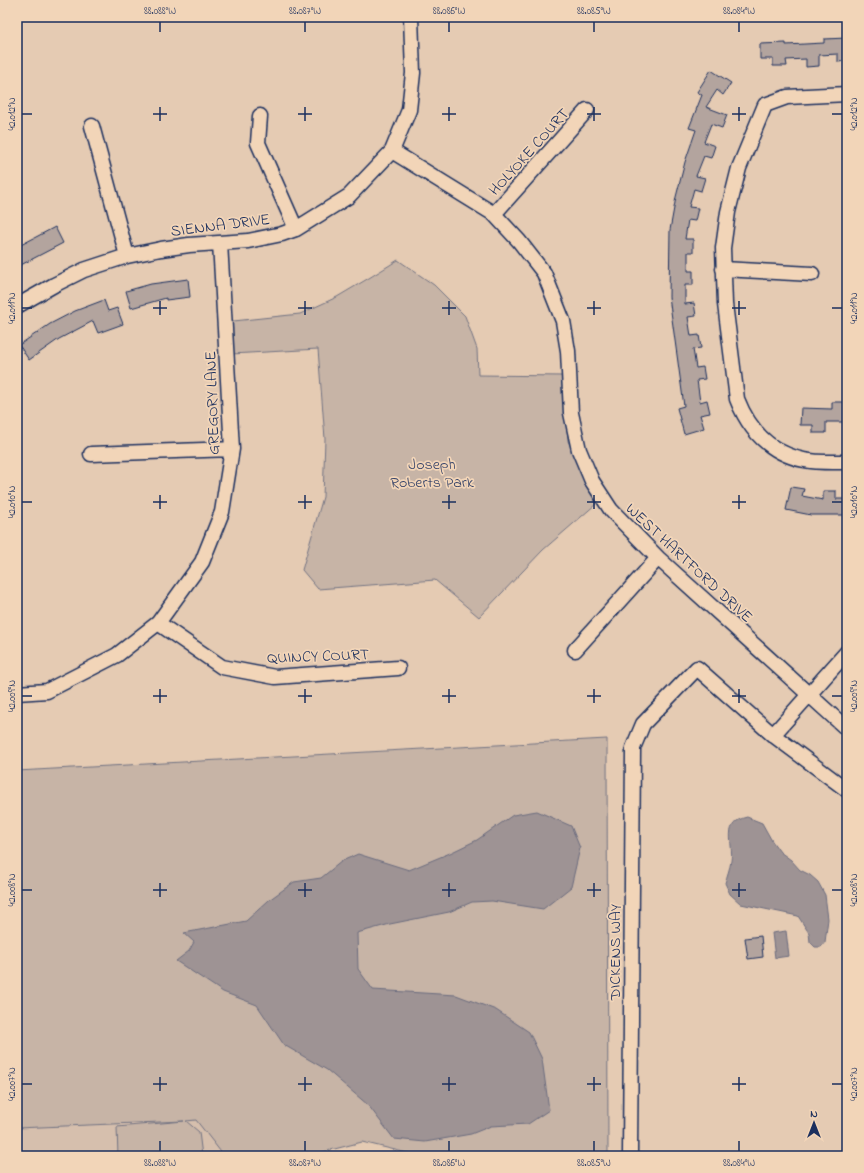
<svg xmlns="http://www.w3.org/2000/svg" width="864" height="1173" viewBox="0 0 864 1173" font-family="'Indie Flower',sans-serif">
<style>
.built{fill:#d6bfad}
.green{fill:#c7b4a6;stroke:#717282}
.water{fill:#9e9394;stroke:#6a6b7e}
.building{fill:#b3a49e;stroke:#1b2f5e}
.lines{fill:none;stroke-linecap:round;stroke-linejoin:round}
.minor-casing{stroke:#1b2f5e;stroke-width:17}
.minor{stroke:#f2d5b8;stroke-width:14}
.ticks{fill:none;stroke:#1b2f5e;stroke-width:1.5}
.labels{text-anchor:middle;stroke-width:3.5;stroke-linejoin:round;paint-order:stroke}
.street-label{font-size:16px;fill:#1b2f5e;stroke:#f2d5b8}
.park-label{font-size:16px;fill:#354369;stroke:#f2d5b8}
.neatline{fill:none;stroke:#1b2f5e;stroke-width:1.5}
.ticks-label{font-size:10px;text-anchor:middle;fill:#1b2f5e}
</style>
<rect width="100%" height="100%" fill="#e5cbb3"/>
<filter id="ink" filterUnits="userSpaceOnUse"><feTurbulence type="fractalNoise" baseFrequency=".025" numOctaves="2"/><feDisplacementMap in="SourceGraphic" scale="8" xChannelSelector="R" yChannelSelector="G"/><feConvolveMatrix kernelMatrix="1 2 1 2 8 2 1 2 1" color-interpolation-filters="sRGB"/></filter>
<g filter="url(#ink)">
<path class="built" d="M252,1117V1156H17V1128Z"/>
<path class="green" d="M398,260L434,285L465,316L477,349L478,375L563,376L568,441L596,504L543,550L479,617L435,580L318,589L302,570L323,497L325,439L318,349L232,354L224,322L300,314L337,297L369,278Z
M607,739L608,1156H420L362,1142L307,1156H224L196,1120L186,1121L199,1132L202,1156H118L117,1127L184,1121L17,1128V771Z"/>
<path class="water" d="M537,811L571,826L580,848L571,887L543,909L492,901L472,902L449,912L390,924L357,933L358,969L373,990L456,995L496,1010L529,1032L542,1059L549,1110L528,1124L491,1126L471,1134L425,1142L394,1139L368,1105L327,1070L284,1045L257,1005L223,992L176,961L189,951L194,942L184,933L246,921L269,900L294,882L321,878L342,861L358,854L409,870L450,853L477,840L513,815Z
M747,817L762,823L772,841L780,852L791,860L800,870L810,875L818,882L825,895L828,919L825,942L821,947H815L810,942L809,933L798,916L741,904L730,894L725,883C727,876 730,868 731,861C734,842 721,823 747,817Z
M786,931L789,956L775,958L772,933Z"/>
<path class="building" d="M847,38V61L838,62V54L819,55V66L806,67V59L786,60L787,66H773V59H760V44L786,43V45L824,43V39Z
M711,70L731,83L723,95L717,90L706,107L727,115L722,128L711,124L704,142L715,146L711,158L704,156L696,176L705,178L701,191L694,189L689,207L698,208L695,221L688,220L685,239H693V252H688V271H693V285H685V304L694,303L696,316L688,317L691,336L699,335L701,348L693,349L696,368L703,367L705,379L697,380L700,402L707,400L710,413L700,415L704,428L684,434L677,408L684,406L669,297L670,230L676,197L685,162L696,130L689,128L702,95L697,92Z
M55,227L63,243L17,267V247Z
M188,279L190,297L166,300V298L131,308L126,291L151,284Z
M104,300L108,311L117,308L123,324L98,333L93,321L59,339L29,360L19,345L50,324L75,311Z
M832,402H847V422H826V433H813V425H800L801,408L832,409Z
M791,487L804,489L802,496L823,500V491H836V499H847V515H811L786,510Z
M761,936L763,957L748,959L745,938Z"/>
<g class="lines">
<g class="minor-casing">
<path id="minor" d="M847,94L787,97L765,105L739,168L728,212L723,248L725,304L737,399C749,430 770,453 804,460C818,463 833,462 847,462
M260,116L258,143L296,229
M92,126L127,256
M392,151L494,214L519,241L544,273L563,321L568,351L571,413L579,450L592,481L611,510L658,558L847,729
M494,214L587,110
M723,269L812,274
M17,306L54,285L84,270L127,256L161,249L189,245L248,241L282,234L296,229L349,196L392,151L409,110L413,73L411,17
M91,454L232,449
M158,623L222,667L275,677L398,668
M575,650L658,558
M17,693L47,691L117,655L158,623L202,562L222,512L232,449L220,243
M773,735L847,652
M630,1156L633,748L643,724L697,668L773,735L847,790"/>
</g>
<use href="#minor" class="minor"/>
</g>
</g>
<path class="ticks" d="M160,22V32M305,22V32M449,22V32M594,22V32M739,22V32M160,107V121M305,107V121M449,107V121M594,107V121M739,107V121M22,114H32M153,114H167M298,114H312M442,114H456M587,114H601M732,114H746M832,114H842M160,301V315M305,301V315M449,301V315M594,301V315M739,301V315M22,308H32M153,308H167M298,308H312M442,308H456M587,308H601M732,308H746M832,308H842M160,495V509M305,495V509M449,495V509M594,495V509M739,495V509M22,502H32M153,502H167M298,502H312M442,502H456M587,502H601M732,502H746M832,502H842M160,689V703M305,689V703M449,689V703M594,689V703M739,689V703M22,696H32M153,696H167M298,696H312M442,696H456M587,696H601M732,696H746M832,696H842M160,883V897M305,883V897M449,883V897M594,883V897M739,883V897M22,890H32M153,890H167M298,890H312M442,890H456M587,890H601M732,890H746M832,890H842M160,1077V1091M305,1077V1091M449,1077V1091M594,1077V1091M739,1077V1091M22,1084H32M153,1084H167M298,1084H312M442,1084H456M587,1084H601M732,1084H746M832,1084H842M160,1141V1151M305,1141V1151M449,1141V1151M594,1141V1151M739,1141V1151"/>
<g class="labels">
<g class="street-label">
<text transform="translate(528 151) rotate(-48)" y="6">HOLYOKE COURT</text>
<text transform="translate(220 224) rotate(-7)" y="6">SIENNA DRIVE</text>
<text transform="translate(211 403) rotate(-92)" y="6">GREGORY LANE</text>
<text transform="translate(690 562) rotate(43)" y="6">WEST HARTFORD DRIVE</text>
<text transform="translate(318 655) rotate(-2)" y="6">QUINCY COURT</text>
<text transform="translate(614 952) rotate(-90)" y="6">DICKENS WAY</text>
</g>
<g class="park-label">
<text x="432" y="469">Joseph<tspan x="432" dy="18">Roberts Park</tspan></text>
</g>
</g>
<rect width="864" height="1173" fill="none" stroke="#f2d5b8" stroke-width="44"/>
<g transform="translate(814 1123)" stroke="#f2d5b8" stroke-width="3" paint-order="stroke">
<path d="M0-3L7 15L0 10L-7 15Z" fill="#1b2f5e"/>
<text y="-6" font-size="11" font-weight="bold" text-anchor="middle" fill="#1b2f5e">N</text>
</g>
<rect x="22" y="22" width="820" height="1129" class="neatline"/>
<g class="ticks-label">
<text x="160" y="14">88.088°W</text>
<text x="305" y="14">88.087°W</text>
<text x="449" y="14">88.086°W</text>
<text x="594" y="14">88.085°W</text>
<text x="739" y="14">88.084°W</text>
<text transform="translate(11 114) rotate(-90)" y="4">42.012°N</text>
<text transform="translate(853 114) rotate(-90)" y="4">42.012°N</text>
<text transform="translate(11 308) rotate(-90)" y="4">42.011°N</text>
<text transform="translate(853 308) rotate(-90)" y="4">42.011°N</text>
<text transform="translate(11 502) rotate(-90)" y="4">42.010°N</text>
<text transform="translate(853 502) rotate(-90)" y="4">42.010°N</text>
<text transform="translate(11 696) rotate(-90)" y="4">42.009°N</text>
<text transform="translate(853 696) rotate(-90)" y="4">42.009°N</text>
<text transform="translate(11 890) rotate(-90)" y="4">42.008°N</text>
<text transform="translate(853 890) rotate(-90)" y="4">42.008°N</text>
<text transform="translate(11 1084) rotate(-90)" y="4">42.007°N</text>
<text transform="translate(853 1084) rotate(-90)" y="4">42.007°N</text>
<text x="160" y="1166">88.088°W</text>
<text x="305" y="1166">88.087°W</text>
<text x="449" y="1166">88.086°W</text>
<text x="594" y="1166">88.085°W</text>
<text x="739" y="1166">88.084°W</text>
</g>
</svg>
